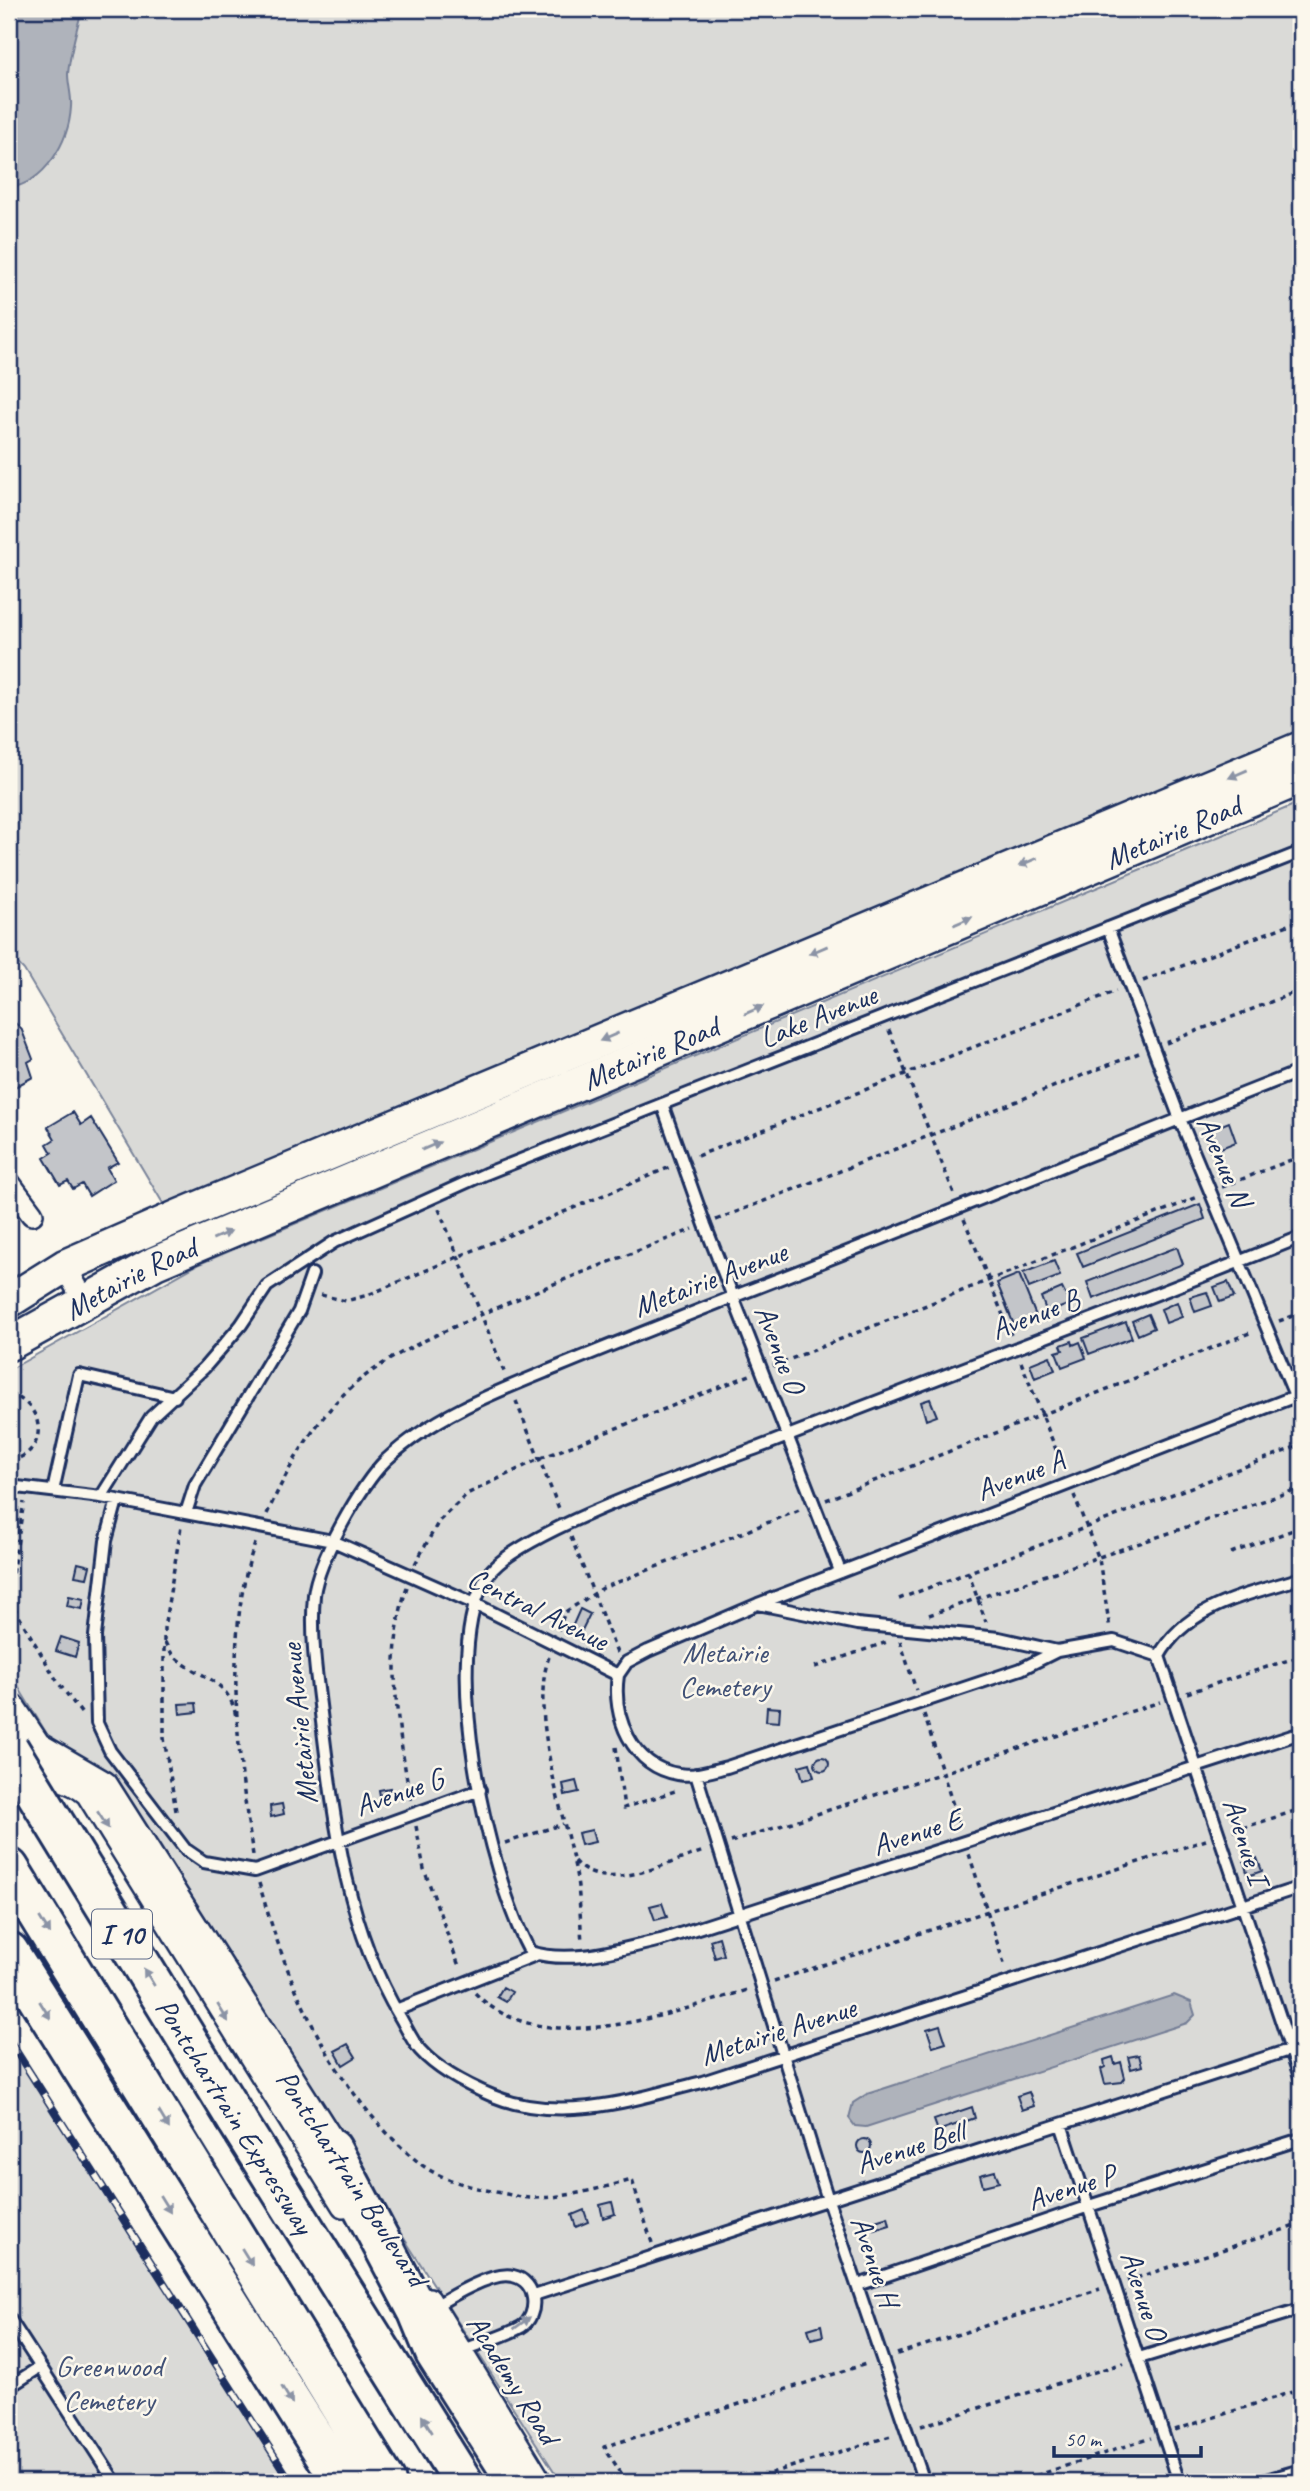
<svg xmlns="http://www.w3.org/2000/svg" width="1310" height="2491" viewBox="0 0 1310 2491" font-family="Caveat,sans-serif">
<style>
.green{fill:#dadad7;stroke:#7a849a;stroke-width:2}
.water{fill:#afb3bb;stroke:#747e96;stroke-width:2}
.building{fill:#c3c5c9;stroke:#1b2f5e;stroke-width:2}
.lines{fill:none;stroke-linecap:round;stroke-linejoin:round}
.lane-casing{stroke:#1b2f5e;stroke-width:16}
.street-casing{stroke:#1b2f5e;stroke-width:26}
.secondary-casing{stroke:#1b2f5e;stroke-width:37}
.highway-casing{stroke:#1b2f5e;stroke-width:44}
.path{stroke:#1b2f5e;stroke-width:3.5;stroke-dasharray:5 5;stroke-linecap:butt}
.lane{stroke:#fbf7ec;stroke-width:10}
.street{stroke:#fbf7ec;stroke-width:21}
.secondary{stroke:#fbf7ec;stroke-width:32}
.highway{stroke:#fbf7ec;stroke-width:38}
.rail-casing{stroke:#1b2f5e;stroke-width:8}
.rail{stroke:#fbf7ec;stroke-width:5;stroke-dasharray:16;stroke-linecap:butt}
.highway-bridge-casing{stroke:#1b2f5e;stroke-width:44;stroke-linecap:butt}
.highway-bridge{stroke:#fbf7ec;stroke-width:38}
.oneway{fill:#8b93a5}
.labels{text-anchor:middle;stroke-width:5;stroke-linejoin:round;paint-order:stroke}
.shield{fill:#fbf7ec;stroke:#5e6b89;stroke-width:2}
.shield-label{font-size:28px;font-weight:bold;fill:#1b2f5e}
.street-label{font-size:30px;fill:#1b2f5e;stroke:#fbf7ec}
.park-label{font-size:30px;fill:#415176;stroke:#fbf7ec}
</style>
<rect width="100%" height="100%" fill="#fbf7ec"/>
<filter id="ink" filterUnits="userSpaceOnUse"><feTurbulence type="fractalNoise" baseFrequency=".0143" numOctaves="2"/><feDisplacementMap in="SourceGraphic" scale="14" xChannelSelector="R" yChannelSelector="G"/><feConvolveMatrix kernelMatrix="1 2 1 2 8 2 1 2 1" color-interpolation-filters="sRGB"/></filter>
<g filter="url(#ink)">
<path class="green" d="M9,9H1301V733L164,1205L24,970L9,954Z
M1301,802V2482H561L108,1779L58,1752L9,1672V1370L199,1264Z
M9,2040L291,2482H9Z"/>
<path class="water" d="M21,9L82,10C76,31 70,52 68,74C68,85 72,96 71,107C69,142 45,183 9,188V35Z
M1174,1995L1191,2002L1195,2015L1187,2023L866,2127L855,2126L849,2118L853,2103L867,2094Z"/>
<path class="building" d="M9,1018L21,1028L33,1059L28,1062L33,1077L13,1088L9,1080Z
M73,1112L81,1125L91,1118L118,1162L107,1168L114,1180L89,1196L82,1184L73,1189L68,1181L60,1185L44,1158L52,1153L47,1144L55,1139L48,1127Z
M1229,1122L1236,1142L1211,1152L1204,1132Z
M1200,1204L1205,1219L1083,1267L1077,1253Z
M1177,1247L1183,1264L1093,1299L1087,1282Z
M1054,1261L1060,1276L1029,1288L1023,1273Z
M1019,1274L1036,1316L1014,1325L997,1283Z
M1228,1282L1234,1297L1220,1302L1214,1287Z
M1062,1288L1070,1304L1047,1313L1041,1297Z
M1207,1292L1212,1306L1195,1312L1190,1297Z
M1177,1302L1182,1317L1166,1323L1161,1309Z
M1148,1314L1154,1328L1138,1335L1132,1321Z
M1126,1322L1132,1338L1089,1354L1083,1338Z
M1072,1341L1073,1345L1080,1342L1086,1358L1062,1367L1056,1352L1063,1350L1061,1345Z
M1050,1356L1055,1370L1035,1378L1030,1364Z
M930,1399L937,1416L926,1420L921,1402Z
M78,1563L90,1566L87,1578L75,1576Z
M69,1596L84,1599L82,1609L67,1606Z
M580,1609L590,1614L581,1632L572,1627Z
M61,1637L79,1643L75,1657L56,1651Z
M196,1703L197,1712L180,1714L179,1704Z
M767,1707L780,1708L779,1722L766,1721Z
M815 1764a7 7 0 1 1 14 0a7 7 0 1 1-14 0Z
M810,1763L814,1777L803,1780L799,1766Z
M576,1781L579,1792L565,1795L563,1784Z
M390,1788L392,1799L381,1801L379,1790Z
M282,1804L284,1814L271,1817L270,1806Z
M592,1830L595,1842L581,1845L578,1833Z
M1257,1858L1262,1871L1248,1876L1244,1862Z
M662,1903L667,1917L655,1920L650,1906Z
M719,1937L724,1955L715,1958L710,1940Z
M503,1987L512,1992L506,2002L497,1997Z
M940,2025L946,2043L933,2047L927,2029Z
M348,2044L356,2057L343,2065L335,2051Z
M1139,2055L1142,2066L1131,2069L1128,2057Z
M1113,2057L1115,2064L1121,2062L1125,2078L1122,2082L1105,2084L1101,2069L1105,2067L1104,2060Z
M1029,2092L1034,2106L1022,2110L1017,2096Z
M972,2107L975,2118L938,2131L934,2120Z
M857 2146a7 7 0 1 1 14 0a7 7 0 1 1-14 0Z
M995,2171L999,2182L983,2186L980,2175Z
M612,2202L615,2214L603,2218L600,2205Z
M584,2210L588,2222L576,2227L572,2215Z
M888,2217L890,2225L874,2230L872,2222Z
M821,2325L823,2336L811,2339L808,2329Z"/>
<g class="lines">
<g class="lane-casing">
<path id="lane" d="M1108,928L1180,1119L1301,1410
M1301,1071C1112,1145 924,1223 735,1296C675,1320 615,1343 555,1368C496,1392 433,1416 386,1460C361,1485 318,1560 314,1595C310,1640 318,1686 323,1730C335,1829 348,1930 400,2017C406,2027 412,2041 420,2050C438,2070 469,2086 493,2096C560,2124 636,2099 702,2082L1301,1887
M662,1104L705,1225L840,1571
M1301,1237C1125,1308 947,1374 770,1443C714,1465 517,1531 488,1575C437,1652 488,1874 530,1952C572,1965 620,1949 661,1940L1301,1733
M9,1486L101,1497L333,1541L473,1603L618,1675L627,1662L648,1651L758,1604L857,1624L999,1638L1057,1651L1114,1641L1159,1656
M53,1491L79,1375L175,1397
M101,1497L151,1417L204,1368L241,1325L267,1286L334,1242L485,1174L1301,852
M117,1500L106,1541L95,1636L97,1723L110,1751L185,1849L204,1862L255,1871L480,1790
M186,1513L195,1485L299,1311L312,1274
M758,1604L1301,1394
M1159,1656L1301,2080
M1159,1656C1188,1604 1249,1595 1301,1578
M618,1675C612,1716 631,1766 678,1774C694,1777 711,1771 727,1767L1021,1669L1057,1651
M696,1774L828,2200L924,2482
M396,2010L538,1954
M1061,2124L1179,2482
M858,2285L1089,2206L1301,2139
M534,2295L1301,2046
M434,2307C451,2296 493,2271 513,2276C537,2281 540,2315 521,2327C503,2337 480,2343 461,2351
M9,2318L115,2482
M1139,2358L1301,2309
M9,2387L40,2367
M1259,2482L1301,2470"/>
</g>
<g class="street-casing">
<path id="street" d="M9,1183L32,1214
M65,1266L85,1303
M30,1777C52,1776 69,1779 87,1794L343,2206
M429,2299L541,2482"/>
</g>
<g class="secondary-casing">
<g id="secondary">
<path d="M9,1301L65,1266L177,1217L1301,748"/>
<path id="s1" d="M9,1344L155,1263L1301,778"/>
<path d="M9,1709L35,1748L102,1787L332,2149"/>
</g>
</g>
<g class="highway-casing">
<path id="highway" d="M9,1868L386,2482
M9,1952L342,2482
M236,2119L463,2482
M332,2149L418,2312L435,2353L517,2482"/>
</g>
<path class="path" d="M1143,981L1301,920
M889,1030L955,1196
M1166,1043L1301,990
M697,1156L1116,991
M1222,1187L1301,1156
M439,1209L505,1374
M964,1219L1011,1335
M716,1220L1139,1053
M321,1295L346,1301L368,1295L670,1167
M1279,1321L1301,1313
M1021,1362L1065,1472
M773,1366L1198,1197
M9,1394C47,1405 49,1454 9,1461
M516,1401L560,1511
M1074,1495L1099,1559L1110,1629
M826,1500L1252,1332
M267,1514C286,1472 308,1432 340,1398C377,1360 429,1338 476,1317C547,1285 621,1258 693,1229
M571,1537L617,1653
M1231,1553L1301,1527
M415,1564L439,1521L467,1494L539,1459L750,1375
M968,1572L986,1622
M407,1587C384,1654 399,1735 411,1802
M9,1593L24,1502
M9,1599L57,1681L82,1714
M899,1599L1301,1445
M929,1615L1301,1488
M558,1630L565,1612L603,1588L802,1509
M900,1641L916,1690
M165,1642C180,1678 228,1669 236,1717
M549,1657C529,1711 563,1812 575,1868C580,1892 580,1918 582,1942
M815,1667L887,1642
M1187,1693L1301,1656
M924,1714L960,1827
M616,1747L624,1808L678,1790
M176,1811L164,1738V1628L181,1527
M416,1826L424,1869L460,1969
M1233,1831L1301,1809
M731,1842L1160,1702
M505,1843L563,1824
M969,1854L1005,1967
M253,1855C238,1761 222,1631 256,1541
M574,1861C604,1896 668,1862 704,1851
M259,1883C288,1986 333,2091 417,2161C438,2179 470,2187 496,2192C508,2194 521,2198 533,2198C566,2198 601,2188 632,2180L652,2243
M774,1981L1206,1840
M475,1993C541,2061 669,2014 747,1990
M1127,2281L1301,2224
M897,2354L1100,2289
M921,2426L1124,2363
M1175,2430L1301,2389
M627,2482L604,2447L869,2363
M742,2482L894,2435
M1017,2482L1151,2438"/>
<use href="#lane" class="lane"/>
<use href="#street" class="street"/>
<use href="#secondary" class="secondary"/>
<use href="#highway" class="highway"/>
<g class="rail-casing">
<path id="rail" d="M9,2040L291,2482"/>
</g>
<use href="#rail" class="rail"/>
<g class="highway-bridge-casing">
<path id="highway-bridge" d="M9,1749L236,2119"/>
</g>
<use href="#highway-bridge" class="highway-bridge"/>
</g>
<defs><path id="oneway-solid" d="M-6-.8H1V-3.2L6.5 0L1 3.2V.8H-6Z" transform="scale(1.75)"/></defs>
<g class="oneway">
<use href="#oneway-solid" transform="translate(1238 774) rotate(157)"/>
<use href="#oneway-solid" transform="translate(1028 862) rotate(157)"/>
<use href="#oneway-solid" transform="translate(963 921) rotate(-23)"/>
<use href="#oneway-solid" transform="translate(818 950) rotate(157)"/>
<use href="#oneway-solid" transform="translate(754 1010) rotate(-23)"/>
<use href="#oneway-solid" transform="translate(609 1037) rotate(157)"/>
<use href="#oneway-solid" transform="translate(431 1146) rotate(-23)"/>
<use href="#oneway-solid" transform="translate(222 1235) rotate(-23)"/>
<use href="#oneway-solid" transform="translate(103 1820) rotate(57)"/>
<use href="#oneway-solid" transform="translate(45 1926) rotate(58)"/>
<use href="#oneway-solid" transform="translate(149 1977) rotate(-122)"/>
<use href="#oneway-solid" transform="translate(45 2010) rotate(58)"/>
<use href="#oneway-solid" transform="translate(223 2013) rotate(58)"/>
<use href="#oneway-solid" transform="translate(164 2120) rotate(59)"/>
<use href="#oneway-solid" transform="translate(165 2204) rotate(58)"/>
<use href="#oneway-solid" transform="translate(247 2257) rotate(58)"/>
<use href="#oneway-solid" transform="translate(522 2323) rotate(-36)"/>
<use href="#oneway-solid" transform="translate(287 2395) rotate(58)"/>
<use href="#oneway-solid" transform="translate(427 2424) rotate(-122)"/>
</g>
</g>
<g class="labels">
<rect class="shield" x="92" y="1909.5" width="60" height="49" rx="5"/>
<g class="shield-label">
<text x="122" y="1944">I 10</text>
</g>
<g class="street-label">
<text dy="10" stroke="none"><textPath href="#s1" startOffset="1272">Metairie Road</textPath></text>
<text transform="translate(818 1016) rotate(-22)" y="10">Lake Avenue</text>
<text dy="10" stroke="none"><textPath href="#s1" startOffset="705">Metairie Road</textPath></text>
<text transform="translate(1224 1161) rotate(67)" y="10">Avenue N</text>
<text transform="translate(710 1279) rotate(-21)" y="10">Metairie Avenue</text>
<text dy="10" stroke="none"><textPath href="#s1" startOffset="138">Metairie Road</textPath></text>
<text transform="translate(1035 1314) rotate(-21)" y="10">Avenue B</text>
<text transform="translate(780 1349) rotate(69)" y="10">Avenue O</text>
<text transform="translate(1020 1475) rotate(-21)" y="10">Avenue A</text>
<text transform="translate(538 1609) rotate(26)" y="10">Central Avenue</text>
<text transform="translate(299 1724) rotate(-96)" y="10">Metairie Avenue</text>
<text transform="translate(399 1792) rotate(-19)" y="10">Avenue G</text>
<text transform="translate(917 1832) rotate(-18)" y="10">Avenue E</text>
<text transform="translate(1246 1841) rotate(72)" y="10">Avenue I</text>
<text transform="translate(778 2031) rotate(-18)" y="10">Metairie Avenue</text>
<text transform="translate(235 2116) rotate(58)" y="10">Pontchartrain Expressway</text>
<text transform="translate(910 2147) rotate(-18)" y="10">Avenue Bell</text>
<text transform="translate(352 2178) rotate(57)" y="10">Pontchartrain Boulevard</text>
<text transform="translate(1071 2187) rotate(-18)" y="10">Avenue P</text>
<text transform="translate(875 2261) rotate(71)" y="10">Avenue H</text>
<text transform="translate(1144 2295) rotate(72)" y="10">Avenue O</text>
<text transform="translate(513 2379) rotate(58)" y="10">Academy Road</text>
</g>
<g class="park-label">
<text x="725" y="1662">Metairie<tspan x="725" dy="34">Cemetery</tspan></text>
<text x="109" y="2376">Greenwood<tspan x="109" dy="34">Cemetery</tspan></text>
</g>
</g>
<rect width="1310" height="2491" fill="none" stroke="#fbf7ec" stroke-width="35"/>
<rect x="18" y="18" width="1275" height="2456" fill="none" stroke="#1b2f5e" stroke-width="2.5" filter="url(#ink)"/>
<path d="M1054 2446v10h147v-10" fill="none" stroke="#1b2f5e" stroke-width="3.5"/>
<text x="1065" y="2446" font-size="21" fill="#1b2f5e" stroke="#fbf7ec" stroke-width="5" paint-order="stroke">50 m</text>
</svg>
